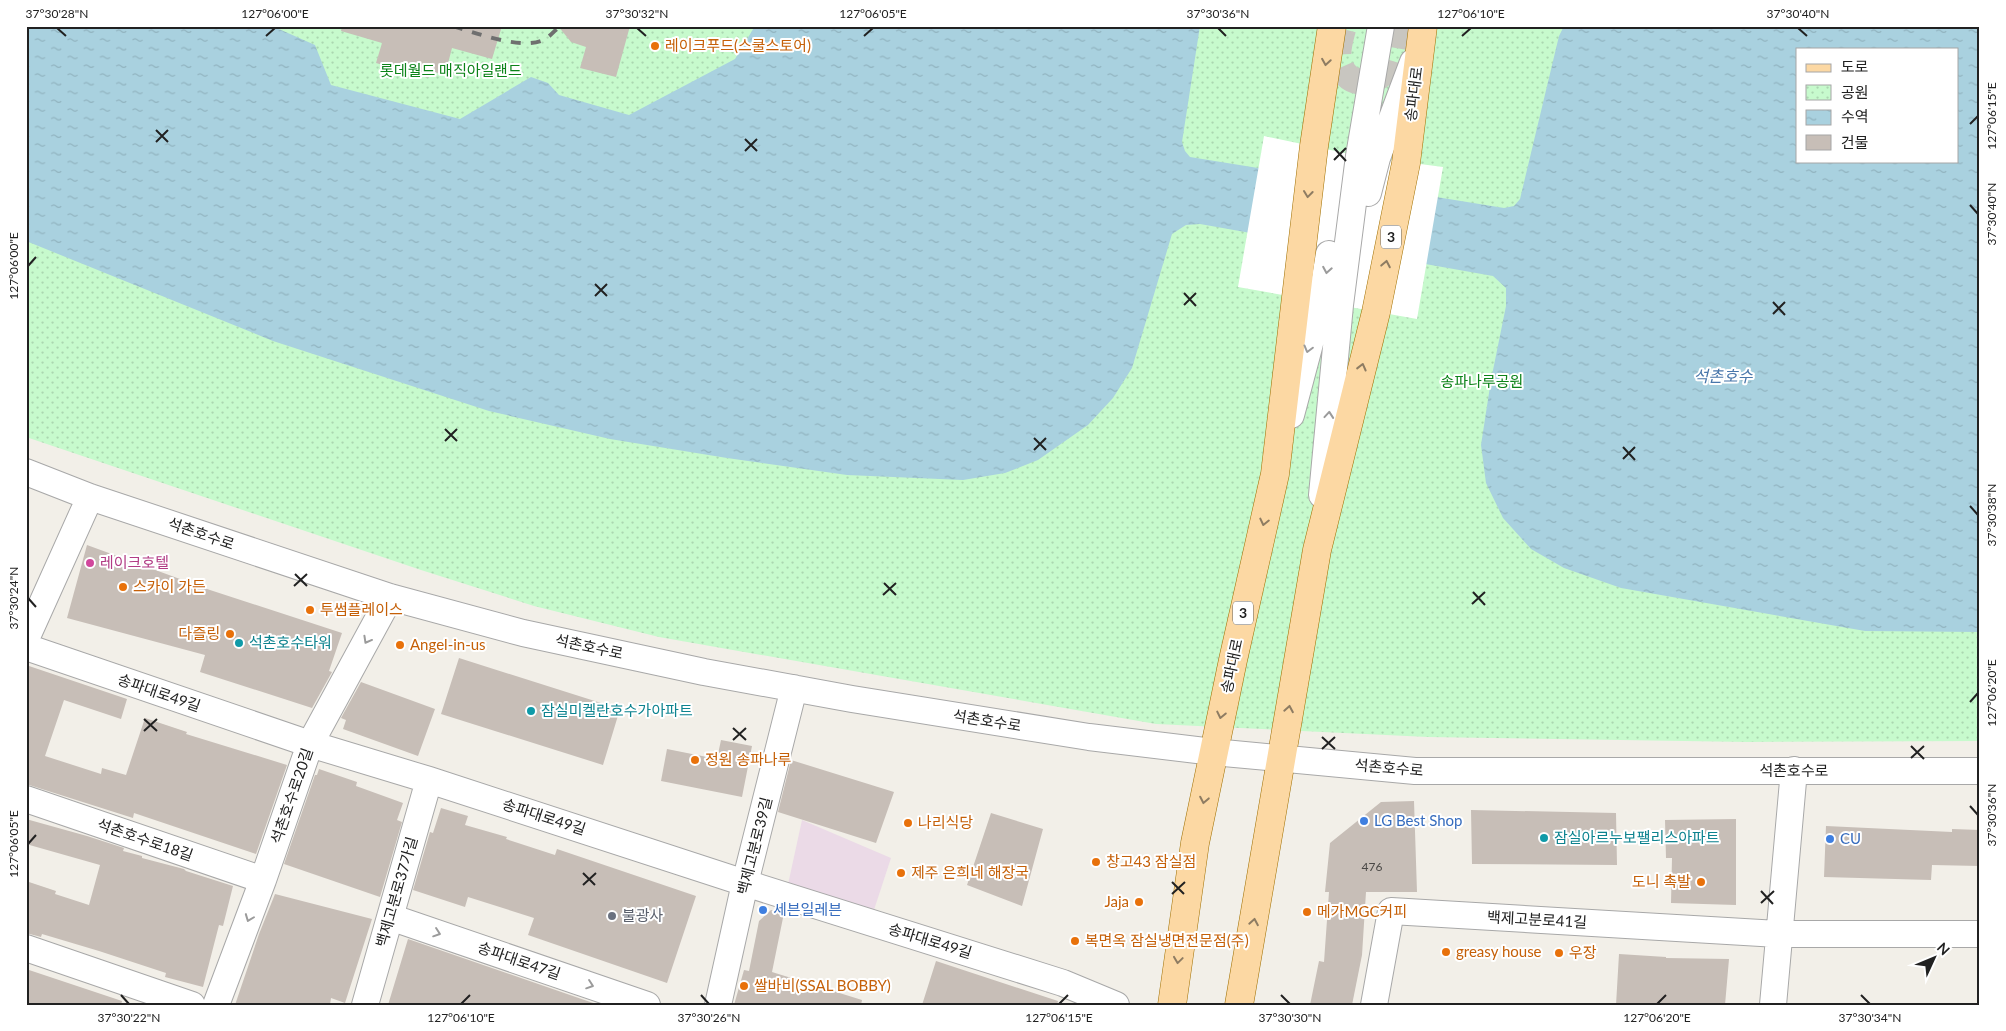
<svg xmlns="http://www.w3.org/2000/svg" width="2006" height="1031" viewBox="0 0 2006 1031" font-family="Lato,'Noto Sans KR',sans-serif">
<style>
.industrial{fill:#ebdae7}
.park{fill:url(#park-dots);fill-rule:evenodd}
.water{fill:url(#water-ripples);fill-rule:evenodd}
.pier{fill:#fff}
.building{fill:#c7beb7}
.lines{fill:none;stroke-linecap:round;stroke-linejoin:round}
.minor-tunnel{stroke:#c8c6c0;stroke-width:26;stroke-dasharray:26 13;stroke-linecap:butt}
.minor-casing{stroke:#a8a8a8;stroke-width:28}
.major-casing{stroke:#9f6f00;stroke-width:29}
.minor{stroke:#fff;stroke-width:26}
.major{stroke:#fcd8a3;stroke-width:28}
.rail{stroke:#6f6f6f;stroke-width:4;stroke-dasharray:10 10;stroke-linecap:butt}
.oneway{stroke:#8e7c62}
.oneway2{stroke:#9b9b9b}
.ticks{fill:none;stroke:#212121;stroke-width:2}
.food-dot{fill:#e8710a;stroke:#fff;stroke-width:2}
.hotel-dot{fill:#d1479c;stroke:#fff;stroke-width:2}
.culture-dot{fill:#0f9aa8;stroke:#fff;stroke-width:2}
.shop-dot{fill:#3f7fe0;stroke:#fff;stroke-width:2}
.worship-dot{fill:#6b7280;stroke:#fff;stroke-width:2}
.labels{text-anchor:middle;stroke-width:4;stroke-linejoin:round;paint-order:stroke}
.number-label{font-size:12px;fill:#4a4846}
.shield{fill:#fff;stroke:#646464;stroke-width:1}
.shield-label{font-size:14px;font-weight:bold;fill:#212121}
.food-label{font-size:15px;fill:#c56008;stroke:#fff;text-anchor:start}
.park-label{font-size:15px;fill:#0c8319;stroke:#fff}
.street-label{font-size:15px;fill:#212121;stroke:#fff}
.hotel-label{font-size:15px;fill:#b23c85;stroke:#fff;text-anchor:start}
.culture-label{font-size:15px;fill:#0d838f;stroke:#fff;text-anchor:start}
.shop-label{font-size:15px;fill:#366cbe;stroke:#fff;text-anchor:start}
.worship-label{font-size:15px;fill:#5b616d;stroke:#fff;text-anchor:start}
.water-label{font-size:16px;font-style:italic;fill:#4977ab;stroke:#fff}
.neatline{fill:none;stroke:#212121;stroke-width:2}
.ticks-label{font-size:12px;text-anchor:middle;fill:#212121}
</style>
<defs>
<pattern id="park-dots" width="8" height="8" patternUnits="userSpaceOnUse" patternTransform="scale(1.25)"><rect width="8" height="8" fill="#c7facd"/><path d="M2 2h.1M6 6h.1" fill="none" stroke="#abd6b0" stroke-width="1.8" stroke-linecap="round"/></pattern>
<pattern id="water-ripples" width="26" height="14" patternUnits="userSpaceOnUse" patternTransform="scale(1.25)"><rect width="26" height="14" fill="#a9d1df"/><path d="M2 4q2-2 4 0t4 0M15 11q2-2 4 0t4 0" fill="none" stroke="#91b3bf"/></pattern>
</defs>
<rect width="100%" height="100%" fill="#f2efe8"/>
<path class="industrial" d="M802,820L891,858L872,916L787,889Z"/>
<path class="park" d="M26,26H1980V741L1748,742L1428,737L1156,724L659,637L534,606L421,570L26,437ZM1797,49H1957V161H1797Z"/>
<path class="water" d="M26,26H272L315,45L331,85L460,119L531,77L548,83L559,95L629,115L735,59L755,26H1200L1182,142L1185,151L1190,157L1504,208L1514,206L1520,199L1559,36L1564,26H1980V632L1865,631L1621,588L1564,568L1531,549L1503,518L1486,483L1481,445L1491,380L1506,306V288L1493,276L1200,224L1186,225L1172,234L1132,368L1113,398L1088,425L1038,460L1005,473L963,480L847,475L727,458L610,439L489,411L273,341L26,241ZM1797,49H1957V161H1797Z"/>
<path class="pier" d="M1264,136L1359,156L1443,167L1417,319L1238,287Z"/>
<path class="building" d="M342,26H502L492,59L452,48L445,75L430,71L428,78L376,63L382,43L341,31Z
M558,26H630L616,77L580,68L586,47L571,42Z
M87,545L210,590L342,633L329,671L332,672L312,708L200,672L205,655L67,618Z
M459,658L620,709L603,765L441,714Z
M26,665L127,699L121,719L64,700L45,756L101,774L102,768L126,775L145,718L187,732L186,734L287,765L256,854L134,813L133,818L26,784Z
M361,682L435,709L418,756L343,729L346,720L341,718Z
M721,740L752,746L742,797L661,781L667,749L717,759Z
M791,760L894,792L876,843L778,812Z
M319,769L357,782L356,786L403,803L397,820L402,822L380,897L284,864L315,775H317Z
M1414,801L1417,892H1366L1362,955L1352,1005H1310L1319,961L1324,962L1329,892H1325L1330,843L1381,802Z
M441,808L468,816L465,825L507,837L506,839L555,855L557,849L696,896L667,983L528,935L534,918L468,897L465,907L413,890L430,832L433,833Z
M1471,810L1616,813L1617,865L1472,864Z
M991,813L1043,829L1022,906L967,885Z
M26,819L87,836L124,848L123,851L142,856V858L184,869L186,871L233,886L223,926L219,925L203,987L165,977L166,973L99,951L42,934L41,937L26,933V881L56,891L55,894L89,905L100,865L26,844Z
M1736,819V905L1671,903L1672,858H1666L1665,820Z
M1826,826L1952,832V829L1980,830V866L1932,865L1931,880L1824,877Z
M275,894L372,919L345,1003L331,998L330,1005H235L259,934Z
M771,910L784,913L772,972L862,1000L861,1005H734L744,970L749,971L759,921Z
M408,939L596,1004V1005H388Z
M1619,954L1666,957V958L1729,959L1725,1005H1616Z
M936,961L1058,1001L1057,1005H922Z
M26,969L122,1001L121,1005H26Z"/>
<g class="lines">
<path class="minor-tunnel" d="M1343,29C1340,41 1336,52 1340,64C1347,87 1375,87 1387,68C1393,56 1394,39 1396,26"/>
<g class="minor-casing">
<path id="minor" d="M1368,193L1377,158L1413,62
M1291,415L1321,302L1329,254
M26,472L90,497L390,597L523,633L704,672L852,699L1089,737L1213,752L1415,771H1980
M1322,495L1340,305L1359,156L1381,26
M26,639L90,497
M26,647L310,744L429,780L745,883L1063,983L1116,1005
M26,799L263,880
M390,917L647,1005
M26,948L192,1005
M216,1005L263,880L310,744L390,597
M365,1005L429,780
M718,1005L745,883L794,688
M1374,1005L1391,911L1778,934H1980
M1773,1005L1794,770"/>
</g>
<g class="major-casing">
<path id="major" d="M1172,1005L1195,843L1233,660L1275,474L1314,146L1332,26
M1239,1005L1317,550L1376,312L1406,163L1423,26"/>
</g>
<use href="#minor" class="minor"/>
<use href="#major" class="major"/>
<path class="rail" d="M453,26C476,33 518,49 541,41C549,38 554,31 560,26"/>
</g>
<defs><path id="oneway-chevron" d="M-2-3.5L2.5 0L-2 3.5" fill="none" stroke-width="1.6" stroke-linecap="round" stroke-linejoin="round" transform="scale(1.25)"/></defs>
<g class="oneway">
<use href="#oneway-chevron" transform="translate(1326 62) rotate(99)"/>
<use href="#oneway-chevron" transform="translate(1308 194) rotate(97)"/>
<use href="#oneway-chevron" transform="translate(1386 264) rotate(-79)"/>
<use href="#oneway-chevron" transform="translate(1362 367) rotate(-76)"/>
<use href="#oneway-chevron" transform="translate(1264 522) rotate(103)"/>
<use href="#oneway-chevron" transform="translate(1289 709) rotate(-80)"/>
<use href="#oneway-chevron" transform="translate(1221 715) rotate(102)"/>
<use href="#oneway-chevron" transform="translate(1204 800) rotate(101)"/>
<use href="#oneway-chevron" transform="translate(1254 922) rotate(-80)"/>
<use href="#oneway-chevron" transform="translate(1178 960) rotate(98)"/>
</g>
<g class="oneway2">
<use href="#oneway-chevron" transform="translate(1327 270) rotate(100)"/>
<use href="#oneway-chevron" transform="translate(1308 349) rotate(105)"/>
<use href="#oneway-chevron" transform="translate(1329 415) rotate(-85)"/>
<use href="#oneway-chevron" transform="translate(367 640) rotate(119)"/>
<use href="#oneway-chevron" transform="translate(249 918) rotate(111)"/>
<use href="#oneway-chevron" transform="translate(437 933) rotate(19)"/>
<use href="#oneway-chevron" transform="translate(590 985) rotate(19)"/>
</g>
<path class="ticks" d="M57,28L66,36M637,28L646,36M1218,28L1226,36M1798,28L1807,36M266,36L275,28M864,36L873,28M1462,36L1471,28M1970,124L1978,116M156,130L168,142M745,139L757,151M156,142L168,130M1334,148L1346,161M745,151L757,139M1334,160L1346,148M1970,205L1978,214M28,266L36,257M595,284L607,296M1184,293L1196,306M595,296L607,284M1773,302L1785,315M1184,305L1196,293M1773,314L1785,302M445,429L457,441M1034,438L1046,450M445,441L457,429M1623,447L1635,460M1034,450L1046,438M1623,459L1635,447M1970,506L1978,515M295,574L307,586M884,583L896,595M294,586L307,574M1473,592L1485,605M883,595L896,583M28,598L36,607M1472,604L1485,592M1970,702L1978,693M144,719L157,731M733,728L746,740M144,731L157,719M1322,737L1335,749M733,740L746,728M1911,746L1924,759M1322,749L1335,737M1911,758L1924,746M1970,806L1978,815M28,844L36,835M583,873L595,885M1172,882L1184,894M583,885L596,873M1761,891L1773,904M1172,894L1185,882M1761,903L1774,891M121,995L129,1004M701,995L709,1004M1281,995L1290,1004M1861,995L1870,1004M461,1004L470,995M1059,1004L1068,995M1657,1004L1666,995"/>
<g class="food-dot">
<circle cx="655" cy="46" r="5"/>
<circle cx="123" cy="587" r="5"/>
<circle cx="310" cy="610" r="5"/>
<circle cx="230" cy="634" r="5"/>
<circle cx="400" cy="645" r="5"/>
<circle cx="695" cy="760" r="5"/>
<circle cx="908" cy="823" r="5"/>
<circle cx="1096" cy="862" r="5"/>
<circle cx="901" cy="873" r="5"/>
<circle cx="1701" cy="882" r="5"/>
<circle cx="1139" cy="902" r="5"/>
<circle cx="1307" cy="912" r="5"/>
<circle cx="1075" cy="941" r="5"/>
<circle cx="1446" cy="952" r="5"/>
<circle cx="1559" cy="953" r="5"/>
<circle cx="744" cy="986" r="5"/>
</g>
<circle class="hotel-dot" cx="90" cy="563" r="5"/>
<g class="culture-dot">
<circle cx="239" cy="643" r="5"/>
<circle cx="531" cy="711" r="5"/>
<circle cx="1544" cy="838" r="5"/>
</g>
<g class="shop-dot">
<circle cx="1364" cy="821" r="5"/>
<circle cx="1830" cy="839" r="5"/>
<circle cx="763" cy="910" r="5"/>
</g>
<circle class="worship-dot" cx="612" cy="916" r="5"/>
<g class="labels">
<g class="number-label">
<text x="1372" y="871">476</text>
</g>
<g class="shield">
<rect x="1381" y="225.5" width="20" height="23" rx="4"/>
<rect x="1233" y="601.5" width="20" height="23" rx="4"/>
</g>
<g class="shield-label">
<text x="1391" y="242">3</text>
<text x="1243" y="618">3</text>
</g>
<g class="food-label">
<text x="665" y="51">레이크푸드(스쿨스토어)</text>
<text x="133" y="592">스카이 가든</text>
<text x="320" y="615">투썸플레이스</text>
<text x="220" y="639" text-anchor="end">다즐링</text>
<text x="410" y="650">Angel-in-us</text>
<text x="705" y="765">정원 송파나루</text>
<text x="918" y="828">나리식당</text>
<text x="1106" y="867">창고43 잠실점</text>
<text x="911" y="878">제주 은희네 해장국</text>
<text x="1691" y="887" text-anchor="end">도니 촉발</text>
<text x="1129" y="907" text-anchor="end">Jaja</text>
<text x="1317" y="917">메가MGC커피</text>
<text x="1085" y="946">복면옥 잠실냉면전문점(주)</text>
<text x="1456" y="957">greasy house</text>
<text x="1569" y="958">우장</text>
<text x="754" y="991">쌀바비(SSAL BOBBY)</text>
</g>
<g class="park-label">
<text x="451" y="76">롯데월드 매직아일랜드</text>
<text x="1482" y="387">송파나루공원</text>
</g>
<g class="street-label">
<text transform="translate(1414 94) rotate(-83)" y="5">송파대로</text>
<text transform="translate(201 534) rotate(19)" y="5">석촌호수로</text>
<text transform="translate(589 647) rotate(12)" y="5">석촌호수로</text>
<text transform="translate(1232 666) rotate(-78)" y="5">송파대로</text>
<text transform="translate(159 693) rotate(19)" y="5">송파대로49길</text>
<text transform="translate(987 721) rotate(9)" y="5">석촌호수로</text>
<text transform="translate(1389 768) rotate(5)" y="5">석촌호수로</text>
<text x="1794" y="776">석촌호수로</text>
<text transform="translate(292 796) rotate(-71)" y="5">석촌호수로20길</text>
<text transform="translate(544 817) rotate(18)" y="5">송파대로49길</text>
<text transform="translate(145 840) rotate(19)" y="5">석촌호수로18길</text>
<text transform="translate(755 846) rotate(-76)" y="5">백제고분로39길</text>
<text transform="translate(397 892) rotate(-74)" y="5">백제고분로37가길</text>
<text transform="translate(1537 920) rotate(3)" y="5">백제고분로41길</text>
<text transform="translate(930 941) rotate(17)" y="5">송파대로49길</text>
<text transform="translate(519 961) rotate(19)" y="5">송파대로47길</text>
</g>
<g class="hotel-label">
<text x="100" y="568">레이크호텔</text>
</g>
<g class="culture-label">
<text x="249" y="648">석촌호수타워</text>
<text x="541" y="716">잠실미켈란호수가아파트</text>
<text x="1554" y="843">잠실아르누보팰리스아파트</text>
</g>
<g class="shop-label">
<text x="1374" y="826">LG Best Shop</text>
<text x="1840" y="844">CU</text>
<text x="773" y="915">세븐일레븐</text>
</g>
<g class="worship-label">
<text x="622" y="921">불광사</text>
</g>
<g class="water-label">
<text x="1723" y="382">석촌호수</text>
</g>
</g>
<rect width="2006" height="1031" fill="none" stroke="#ffffff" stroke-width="55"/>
<rect x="1796" y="48" width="162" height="115" fill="#ffffff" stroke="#a6a6a6"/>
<rect x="1806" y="64" width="25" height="8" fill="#fcd8a3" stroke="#a6a6a6"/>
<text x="1841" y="72" font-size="15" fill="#212121">도로</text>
<rect x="1806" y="85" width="25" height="15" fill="url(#park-dots)" stroke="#a6a6a6"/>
<text x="1841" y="98" font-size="15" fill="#212121">공원</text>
<rect x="1806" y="110" width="25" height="15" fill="url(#water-ripples)" stroke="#a6a6a6"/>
<text x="1841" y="122" font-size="15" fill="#212121">수역</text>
<rect x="1806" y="135" width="25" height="15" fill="#c7beb7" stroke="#a6a6a6"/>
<text x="1841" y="148" font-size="15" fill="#212121">건물</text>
<g transform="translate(1934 958) rotate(46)" stroke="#ffffff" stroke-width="4" paint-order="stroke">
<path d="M0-4L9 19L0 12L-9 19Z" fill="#212121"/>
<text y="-8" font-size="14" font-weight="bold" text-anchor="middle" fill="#212121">N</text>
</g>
<rect x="28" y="28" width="1950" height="976" class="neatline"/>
<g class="ticks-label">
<text x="57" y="18">37°30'28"N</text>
<text x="275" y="18">127°06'00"E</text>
<text x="637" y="18">37°30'32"N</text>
<text x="873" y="18">127°06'05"E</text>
<text x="1218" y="18">37°30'36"N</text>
<text x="1471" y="18">127°06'10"E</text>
<text x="1798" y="18">37°30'40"N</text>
<text transform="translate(1992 116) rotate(-90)" y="4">127°06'15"E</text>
<text transform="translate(1992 214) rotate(-90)" y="4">37°30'40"N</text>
<text transform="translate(14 266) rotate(-90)" y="4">127°06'00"E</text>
<text transform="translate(1992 515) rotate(-90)" y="4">37°30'38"N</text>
<text transform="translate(14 598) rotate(-90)" y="4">37°30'24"N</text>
<text transform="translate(1992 693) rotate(-90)" y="4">127°06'20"E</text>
<text transform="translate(1992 815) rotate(-90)" y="4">37°30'36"N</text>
<text transform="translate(14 844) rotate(-90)" y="4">127°06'05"E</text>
<text x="129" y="1022">37°30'22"N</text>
<text x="461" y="1022">127°06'10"E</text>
<text x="709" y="1022">37°30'26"N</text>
<text x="1059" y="1022">127°06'15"E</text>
<text x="1290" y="1022">37°30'30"N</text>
<text x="1657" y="1022">127°06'20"E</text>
<text x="1870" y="1022">37°30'34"N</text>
</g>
</svg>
